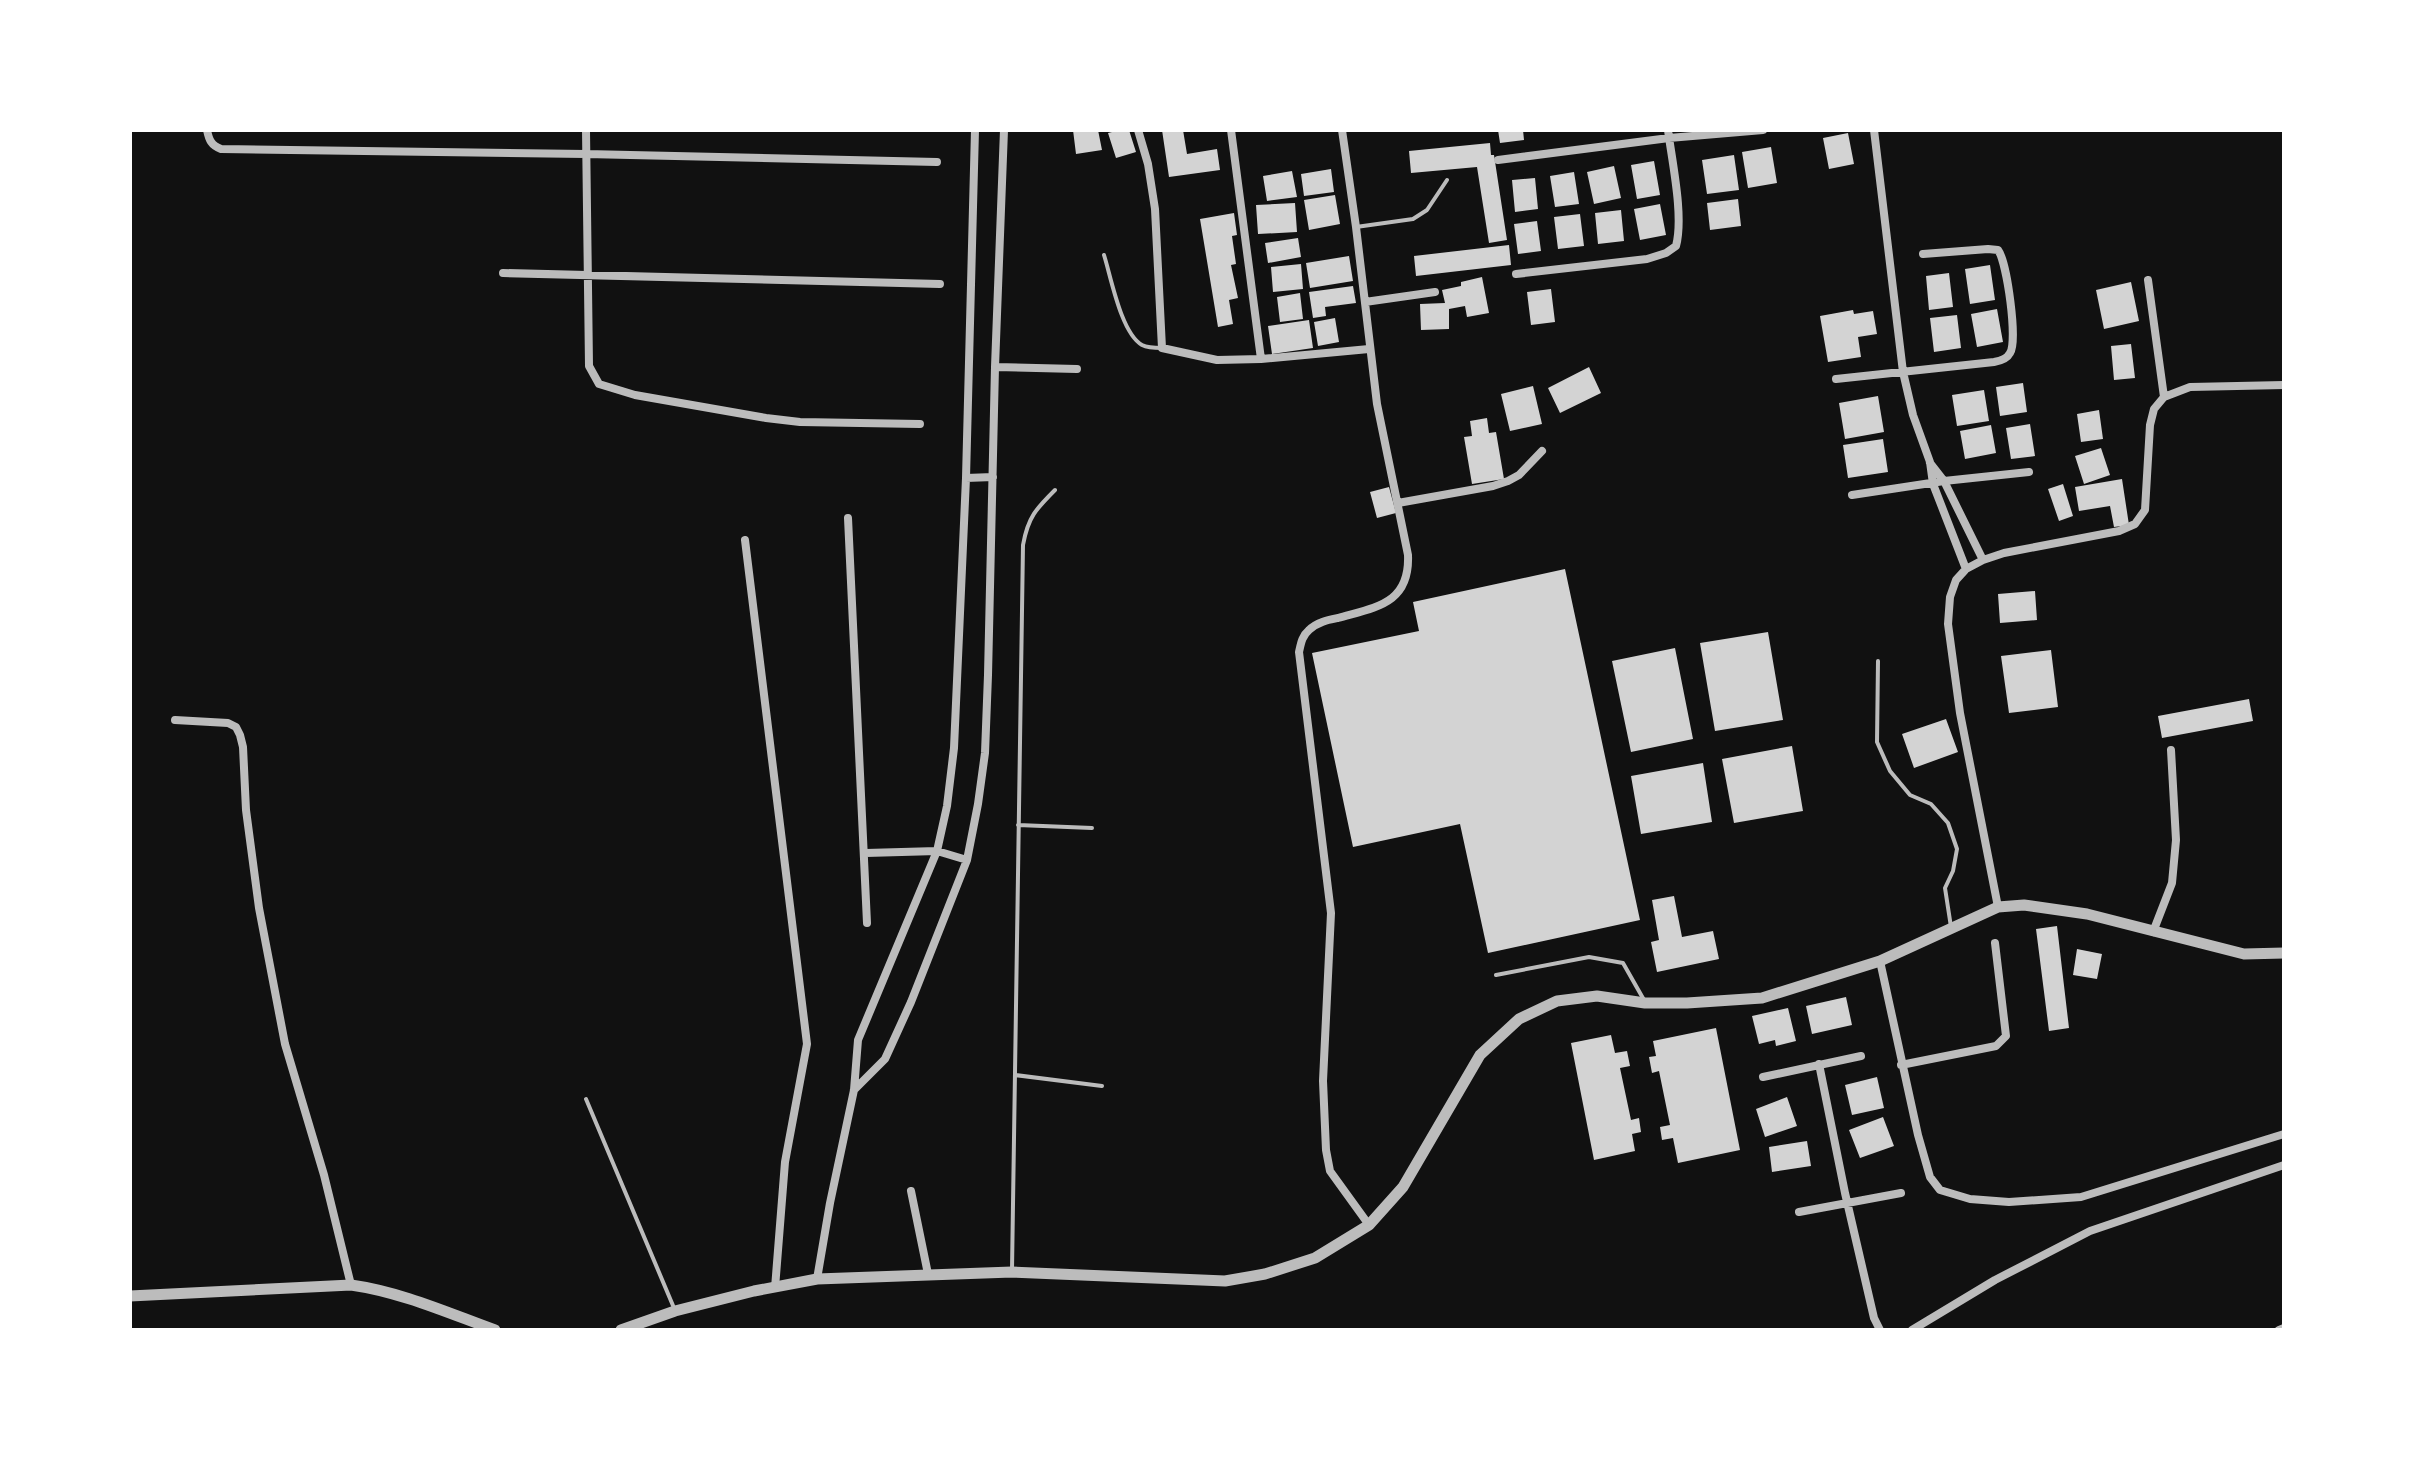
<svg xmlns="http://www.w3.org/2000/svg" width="2414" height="1460" viewBox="0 0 2414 1460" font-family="Cabin,sans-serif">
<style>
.building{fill:#d3d3d3}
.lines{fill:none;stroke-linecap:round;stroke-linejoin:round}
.service{stroke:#bcbcbc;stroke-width:4}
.minor{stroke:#bcbcbc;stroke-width:8}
.tertiary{stroke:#bcbcbc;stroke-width:11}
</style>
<rect width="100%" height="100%" fill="#111"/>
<path class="building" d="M1073,130H1098L1102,150L1076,154Z
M1120,130H1129L1136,152L1116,158L1108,133Z
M1162,130H1183L1187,154L1217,149L1220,170L1169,177Z
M1498,130H1523L1524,140L1500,143Z
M1848,133L1854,164L1829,169L1823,138Z
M1490,143L1491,155H1494L1507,240L1489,243L1477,167L1411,173L1409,151Z
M1771,147L1777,183L1748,188L1742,152Z
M1734,155L1739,190L1707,194L1702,160Z
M1654,161L1660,195L1637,199L1631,165Z
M1614,166L1621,198L1594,204L1587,172Z
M1331,169L1334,192L1304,196L1301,174Z
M1292,171L1297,197L1267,201L1263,176Z
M1574,172L1579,204L1555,207L1550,176Z
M1535,178L1538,209L1515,212L1512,180Z
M1335,195L1340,224L1309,230L1304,200Z
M1738,199L1741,226L1710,230L1707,203Z
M1295,203L1297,232L1258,234L1256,205Z
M1660,204L1666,235L1640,240L1634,209Z
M1621,210L1624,241L1598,244L1595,213Z
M1234,213L1237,235L1232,236L1236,264L1231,265L1238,298L1229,300L1233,324L1218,327L1200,219Z
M1580,214L1584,246L1558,249L1554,217Z
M1537,221L1541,251L1518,254L1514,224Z
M1298,238L1301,257L1268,263L1265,243Z
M1509,245L1511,265L1416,276L1414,256Z
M1349,256L1353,281L1310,288L1306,263Z
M1301,264L1303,289L1273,292L1271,267Z
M1990,265L1995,300L1970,304L1965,269Z
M1949,273L1953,307L1929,310L1926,276Z
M1482,277L1489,313L1467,317L1465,306L1449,309V329L1421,330L1420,304L1445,303L1442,290L1461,286V282Z
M2131,282L2139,321L2104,329L2096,290Z
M1353,286L1356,303L1325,307L1326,316L1313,318L1309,292Z
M1551,289L1555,322L1531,325L1527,292Z
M1300,293L1303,319L1280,322L1277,297Z
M1997,309L2003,342L1977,347L1971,314Z
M1853,310L1854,314L1873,311L1877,334L1858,337L1861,357L1828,362L1820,316Z
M1957,315L1961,348L1934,352L1930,318Z
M1335,318L1339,342L1318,346L1314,322Z
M1309,320L1313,348L1272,354L1268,326Z
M2131,344L2135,378L2114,380L2111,346Z
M1589,367L1601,393L1560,413L1548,388Z
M2023,383L2027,412L2000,416L1996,387Z
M1533,386L1542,424L1510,431L1501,394Z
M1984,390L1989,421L1957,426L1952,395Z
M1878,396L1884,432L1845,439L1839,403Z
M2099,410L2103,439L2081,442L2077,414Z
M1487,418L1489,433L1496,432L1504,479L1472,484L1464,437L1472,436L1470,421Z
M2030,424L2035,456L2011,459L2006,428Z
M1991,425L1996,453L1965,459L1960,431Z
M1883,439L1888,472L1848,478L1843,445Z
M2101,448L2110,475L2084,484L2075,456Z
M2122,479L2129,525L2114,527L2110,506L2079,511L2075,487Z
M2063,484L2073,516L2059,521L2048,489Z
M1389,487L1396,513L1377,518L1370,492Z
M1565,569L1640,920L1488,953L1460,824L1353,847L1312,653L1419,631L1413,602Z
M2035,591L2037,620L2000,623L1998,594Z
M1768,632L1783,720L1715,731L1700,643Z
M1675,648L1693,739L1631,752L1612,661Z
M2051,650L2058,707L2009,713L2001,656Z
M2249,699L2253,721L2162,738L2158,716Z
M1946,719L1958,752L1914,768L1902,734Z
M1792,746L1803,811L1734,823L1722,759Z
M1703,763L1712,822L1641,834L1631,776Z
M1674,896L1682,937L1713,931L1719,959L1657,972L1651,942L1659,940L1652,900Z
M2057,926L2069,1028L2049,1031L2036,929Z
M2077,949L2102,954L2097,979L2073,975Z
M1846,997L1852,1025L1812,1034L1806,1006Z
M1788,1008L1796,1041L1776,1046L1775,1040L1759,1044L1752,1016Z
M1716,1028L1740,1150L1678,1163L1673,1138L1662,1140L1660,1127L1670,1125L1659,1071L1652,1073L1649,1057L1656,1056L1653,1041Z
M1611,1035L1615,1053L1627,1051L1630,1066L1620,1068L1631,1120L1639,1118L1641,1132L1632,1134L1635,1151L1594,1160L1571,1043Z
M1877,1077L1884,1108L1852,1115L1845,1085Z
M1787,1097L1797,1126L1765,1137L1756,1109Z
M1883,1117L1894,1146L1860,1158L1849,1130Z
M1807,1141L1811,1166L1772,1172L1769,1147Z"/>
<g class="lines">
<path class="service" d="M1356,227L1413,219L1427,210L1447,180
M1104,255C1111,277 1121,333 1142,345C1148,348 1155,348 1162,348
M1878,661L1877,742L1890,771L1910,795L1931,804L1948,823L1957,849L1953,871L1945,888L1951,927
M1018,825L1092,828
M1496,975L1589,957L1623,963L1644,1000
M1015,1075L1102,1086
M586,1099L674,1308
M1012,1270L1023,545C1028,517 1036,509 1055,490"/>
<path class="minor" d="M207,130C209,140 211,145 221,149L586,154L937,162
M586,130L589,366L599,384L635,395L766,418L800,422L920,424
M1138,130L1148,164L1155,209L1162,348L1217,360L1261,359L1369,349
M1231,130L1261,359
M1342,130L1356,227L1377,404L1408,555C1410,604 1376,607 1338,618C1328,620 1317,622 1309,630C1302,636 1301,643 1299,652L1331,913L1323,1081L1326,1150L1330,1171L1369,1225
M1874,130L1903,372L1913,415L1930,462L1933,484L1966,569
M1498,160L1669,138L1763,130
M503,273L940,284
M1516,274L1647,259L1666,253L1676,246C1684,216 1672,162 1668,130
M2148,280L2164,397
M1365,302L1435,292
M995,367L1077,369
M1836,379L1994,362C2000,361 2007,359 2010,353C2018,341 2007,262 1998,250L1988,249L1923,254
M1930,463L1944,481L1983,560
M966,478L993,477
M1852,495L1944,481L2029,472
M1398,503L1493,486L1508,481L1519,475L1542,451
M848,518L867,923
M745,540L807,1044L785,1162L775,1288
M175,720L228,723L236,727L240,735L243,747L246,810L259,908L285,1044L324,1175L351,1285
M866,853L937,851L967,860
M1998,907L1960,713L1948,624L1950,597L1956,580L1966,569L1983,560L2004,553L2119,531L2135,524L2145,510L2150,425L2154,409L2164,397L2190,387L2284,385
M2153,932L2172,883L2176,840L2171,750
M1880,961L1918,1135L1930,1177L1940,1190L1970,1199L2009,1202L2081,1197L2284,1134
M1819,1064L1845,1193L1874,1318L1880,1330
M1901,1065L1996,1046L2006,1036L1995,943
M1763,1077L1861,1056
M854,1090L885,1059L911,1002L967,860L978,804L985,753L988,675L995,367L1004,130
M911,1191L928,1274
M1799,1212L1901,1193
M817,1279L830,1203L854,1090L858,1040L937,851L947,806L954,748L966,478L975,130
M1912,1330L1995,1280L2090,1231L2284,1165
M2279,1330L2284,1328"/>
<path class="tertiary" d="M130,1296L351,1285C401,1292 448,1313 495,1330
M621,1330L675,1311L754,1291L817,1279L1012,1272L1225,1281L1265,1274L1315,1258L1369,1225L1403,1187L1480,1055L1519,1019L1557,1001L1597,996L1645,1003H1687L1762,998L1880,961L1998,907L2024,905L2087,914L2244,954L2284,953"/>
</g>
<rect width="2414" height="1460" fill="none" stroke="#ffffff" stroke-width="264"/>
</svg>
